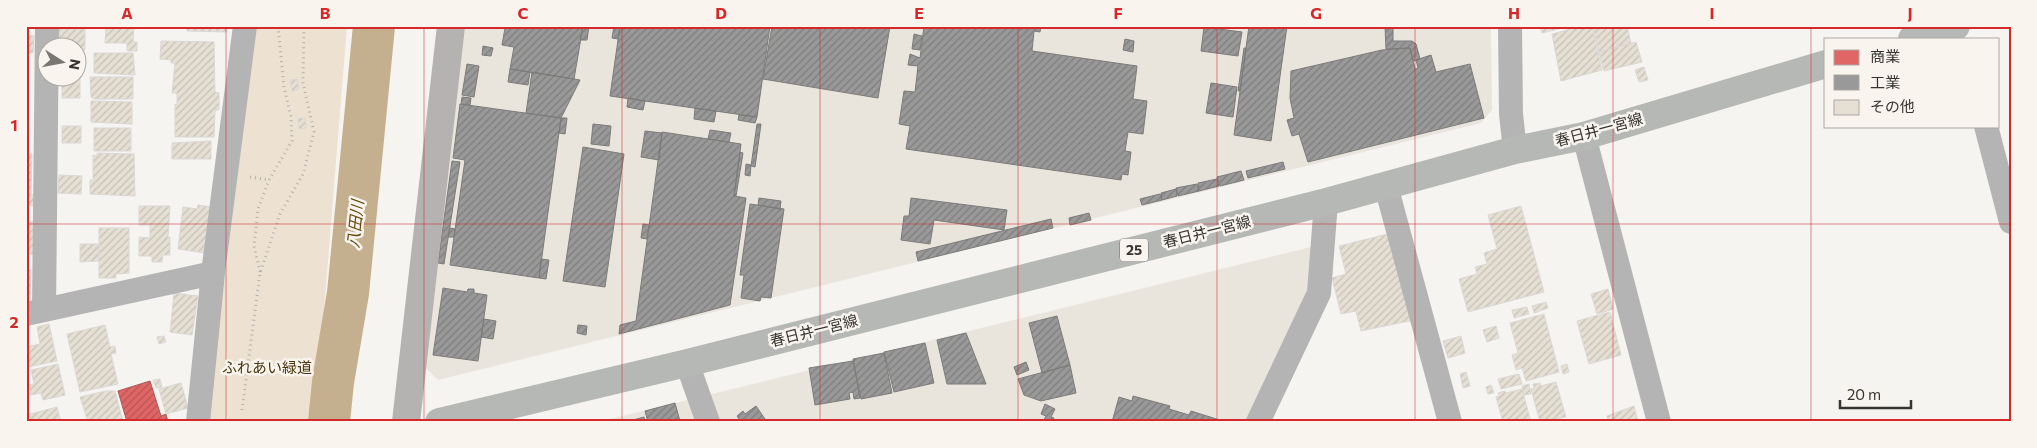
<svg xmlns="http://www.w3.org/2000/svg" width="2037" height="448" viewBox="0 0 2037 448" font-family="Commissioner,'Noto Sans JP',sans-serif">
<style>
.built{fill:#e9e5dd}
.park{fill:#ede2d1}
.shops{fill:url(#shops-hatch);stroke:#ad5756}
.industry{fill:url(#industry-hatch);stroke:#7b7b7a}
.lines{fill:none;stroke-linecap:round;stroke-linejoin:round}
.river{stroke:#c4b08e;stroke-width:42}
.building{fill:url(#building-hatch);stroke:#dad8d6}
.path{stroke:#b1b2b0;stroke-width:3;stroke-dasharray:1 4;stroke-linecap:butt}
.street{stroke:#b5b4b4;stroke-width:24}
.secondary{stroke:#b4b3b2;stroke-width:28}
.primary{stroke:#b6b8b6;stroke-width:28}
.grid{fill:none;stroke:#d62828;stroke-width:1;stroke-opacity:0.55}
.labels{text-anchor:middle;stroke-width:5;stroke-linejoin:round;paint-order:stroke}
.shield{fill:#f9f4ee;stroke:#706e6a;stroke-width:1}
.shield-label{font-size:14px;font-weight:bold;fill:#353431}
.street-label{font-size:15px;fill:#353431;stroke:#f9f4ee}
.park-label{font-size:15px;fill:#4a350d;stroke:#f9f4ee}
.water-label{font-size:16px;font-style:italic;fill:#634608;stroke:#f9f4ee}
.neatline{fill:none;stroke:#d62828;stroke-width:2}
.grid-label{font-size:16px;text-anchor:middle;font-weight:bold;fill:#d62828}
</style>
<defs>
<pattern id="shops-hatch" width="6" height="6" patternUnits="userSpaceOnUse" patternTransform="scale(1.25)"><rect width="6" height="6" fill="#e06666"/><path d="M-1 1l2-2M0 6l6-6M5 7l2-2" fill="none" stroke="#b65555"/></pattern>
<pattern id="industry-hatch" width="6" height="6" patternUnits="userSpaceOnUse" patternTransform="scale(1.25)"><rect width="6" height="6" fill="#999"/><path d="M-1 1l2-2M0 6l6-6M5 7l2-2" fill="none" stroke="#7e7e7d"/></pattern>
<pattern id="building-hatch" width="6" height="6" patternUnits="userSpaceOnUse" patternTransform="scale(1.25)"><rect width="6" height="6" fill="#e6dfd4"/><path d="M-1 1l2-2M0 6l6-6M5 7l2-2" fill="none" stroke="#c6c0b6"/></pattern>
</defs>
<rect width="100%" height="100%" fill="#f6f4f1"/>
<path class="built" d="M464,26H1491L1492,110L1481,123L438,380L426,368Z
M1311,247V289L1249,422H598Z"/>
<path class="park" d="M256,26H347L315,422H207Z"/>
<path class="shops" d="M150,381L161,416L166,414L168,422H127L118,391Z"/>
<path class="industry" d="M502,26H583L574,79L510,69L514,47L502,45L505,28Z
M583,26H589L587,40H580Z
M614,26H620L618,39L612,38Z
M620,26H770L757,117L610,96Z
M772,26H890L878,98L763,79Z
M924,26H1041L1040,32L1034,31L1032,51L1137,66L1133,99L1147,101L1143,134L1128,132L1125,151L1131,152L1128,175L1122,174L1121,180L906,149L910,126L899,124L904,91L915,92L918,66L908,65L910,54L920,58Z
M1249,26H1287L1271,141L1234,135Z
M1385,26H1393V41H1412L1416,44L1420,59L1413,61L1410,48L1386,49Z
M1204,27L1242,32L1238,56L1201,51Z
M914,34L922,36L920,50L912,49Z
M1125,39L1134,41L1133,52L1123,50Z
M483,46L493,48L491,56L482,55Z
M1244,48H1246L1240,91H1238Z
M1410,48L1415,69L1418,68L1416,60L1431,55L1436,72L1470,64L1484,118L1308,162L1299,134L1292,136L1287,120L1294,118L1290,98L1291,71L1382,50Z
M467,64L479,66L474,97L462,95Z
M510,69L530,72L528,85L508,82Z
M532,72L580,80L561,118L526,113Z
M1211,83L1237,87L1233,117L1206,113Z
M462,97L471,98L470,105L461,104Z
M628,98L645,101L643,110L627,107Z
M460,104L561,118L539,278L450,265L465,160L453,158Z
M695,108L716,111L714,122L694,119Z
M739,115L757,117L755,123L738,120Z
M561,118H567L565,134L559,133Z
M593,124L611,126L609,146L591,144Z
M757,124H761L755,167L751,166Z
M710,130L731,133L729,142L708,139Z
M645,131L662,133L659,160L641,157Z
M662,132L741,144L734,196L746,198L730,305L619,334L620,325L636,321Z
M583,147L624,154L605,287L563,281Z
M740,152L743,153L736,196H734Z
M452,161L460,162L444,264L438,263Z
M1283,162L1285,169L1248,178L1246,171Z
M746,164L751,165L750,176L745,175Z
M1241,171L1244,180L1220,186L1217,177Z
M1217,179L1219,186L1199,191L1198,183Z
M1197,184L1199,191L1178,196L1176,188Z
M1176,189L1177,196L1162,200L1161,193Z
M1160,194L1162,200L1142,205L1140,199Z
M759,198L781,201L780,209L758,205Z
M911,198L1007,210L1004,230L934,220L930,244L901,240L904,216H909Z
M750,204L784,209L771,298L761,297L760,301L741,298L744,275H740Z
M1089,213L1091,220L1070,225L1069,218Z
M1051,219L1053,228L918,261L916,252Z
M643,224L649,225L647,239L641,238Z
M450,228L455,229L454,237H448Z
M541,259L549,260L546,279L539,278Z
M443,288L467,292L468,289H474V293L487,295L478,361L433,355Z
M1057,316L1070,365L1042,373L1029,323Z
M484,319L496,321L493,339L481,337Z
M578,325L587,326L586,335L577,333Z
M966,333L986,384H947L937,340Z
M925,343L934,383L894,392L884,352Z
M884,353L892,393L861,399L853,359Z
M853,361L860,398L854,399L853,392L849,393L850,399L815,405L809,368Z
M1026,362L1029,370L1017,375L1014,367Z
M1070,365L1076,393L1041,401L1024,395L1018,379Z
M1133,396L1170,406L1169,409L1189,415L1191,411L1226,422H1112L1119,397L1132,401Z
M675,403L680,421L683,422H648L645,411Z
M1045,404L1055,409L1051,417L1054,418L1052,422H1043L1046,416L1041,414Z
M756,406L765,419L761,422H741L737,416L743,411L745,414Z
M644,417L645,422H626Z"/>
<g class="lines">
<path class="river" d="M329,422L333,382L348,293L374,26"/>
</g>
<path class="building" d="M106,26H134L133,42H137V51H127V43H105Z
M187,26H227V32L187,31Z
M1540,26H1570L1542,33Z
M1582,26H1592L1602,70L1561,81L1552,34Z
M1593,26H1627L1631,43L1599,52Z
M59,29H85V50H78V48H59Z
M26,35L34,36L33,53H26Z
M161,41L214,42L215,92L219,93V110H215L214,137H175V104L177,105V93H172L175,63H171V60L160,59Z
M1636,42L1642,62L1604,71L1599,52Z
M78,53H80V73H78Z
M94,53H133L135,75L94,73Z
M1644,67L1648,80L1639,82L1635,70Z
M78,76H80V98H62V78Z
M90,77H133V99H94L91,97Z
M297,79L299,89L292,91L290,80Z
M91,101L132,102V124L91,122Z
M298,118H305L306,128L299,129Z
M62,126H81V143H62Z
M94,128H131V151H94Z
M211,141V159H172V143Z
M97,153L134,154L135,196L90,194V180H93V155L97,156Z
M26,154H32L31,195H26Z
M59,175L82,176L81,194L58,193Z
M26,195H35L34,206L26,205Z
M198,205L211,207L205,253L178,249L183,207L197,209Z
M139,206H170L168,238L170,237V255H163L162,262H152V256H139V237L150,238V225H139Z
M1521,206L1544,292L1468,312L1459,279L1477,274L1475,267L1487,264L1484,253L1497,249L1488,215Z
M26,222H34V254H26Z
M99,228H129V273L116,274V278H99Z
M1392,233L1414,320L1361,331L1356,311L1341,314L1332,278L1346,274L1339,246Z
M80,244H99V261L80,262Z
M26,270H31L30,300H26Z
M1608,289L1613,309L1597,314L1591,294Z
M174,293L198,296L192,335L170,332Z
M1546,302L1548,308L1534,313L1532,306Z
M1527,307L1529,314L1514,318L1512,310Z
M1610,312L1621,355L1589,364L1577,321Z
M1544,314L1559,372L1526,381L1522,368L1516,370L1512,355L1518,353L1510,323Z
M49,324L57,361L28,367L26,347L40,344L37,327Z
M105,325L110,347L115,346L116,353L111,354L118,384L80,392L67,334Z
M1496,326L1499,338L1487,342L1483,330Z
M164,336L166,342L159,344L157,337Z
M1461,336L1465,353L1448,358L1443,341Z
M58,364L65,395L43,400L41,393L31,395L29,385L34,384L31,370Z
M1567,364L1569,372L1563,374L1561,366Z
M1466,372L1470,386L1463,388L1460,374Z
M1519,374L1522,384L1501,389L1498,379Z
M160,379L162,387L156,388L153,380Z
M1556,382L1566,417L1540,422L1531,389L1534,388L1533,384L1540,383L1541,386Z
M181,383L188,408L166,414L159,389Z
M1529,384L1531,394L1524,395L1522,386Z
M1491,385L1494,393L1488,394L1486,387Z
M1522,389L1531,422H1503L1496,397L1499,396L1498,393L1505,391L1506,393Z
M106,391H115L123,422H88L80,397Z
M1634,406L1638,422H1600L1608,420L1607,416Z
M57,407L61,422H26V415Z"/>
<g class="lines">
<path class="path" d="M250,177L269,180
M260,272L254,246L258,209L269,180L292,141L291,117L284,87L278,26
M242,410L260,273L280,214L303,174L314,132L303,83L304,26"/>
<path class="street" d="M1510,26L1511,114L1515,150
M1986,126L2011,222
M1584,136L1659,422
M1386,186L1450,422
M44,310L47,26
M26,314L213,273
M687,363L708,422
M198,422L213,273L245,26
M1258,422L1319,293L1326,202"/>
<path class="secondary" d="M406,422L451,26"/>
<path class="primary" d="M1912,39L1956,26
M439,422L687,363L1326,202L1515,150L1584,136L1826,64"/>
</g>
<path class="grid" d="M226,26V422M424,26V422M622,26V422M820,26V422M1018,26V422M1217,26V422M1415,26V422M1613,26V422M1811,26V422M26,224H2011"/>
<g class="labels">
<rect class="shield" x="1120" y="238.5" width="28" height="23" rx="4"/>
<g class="shield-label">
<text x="1134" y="255">25</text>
</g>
<g class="street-label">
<text transform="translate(1599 130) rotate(-15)" y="5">春日井一宮線</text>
<text transform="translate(1207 232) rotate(-14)" y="5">春日井一宮線</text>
<text transform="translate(814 331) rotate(-14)" y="5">春日井一宮線</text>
</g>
<g class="park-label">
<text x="267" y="373">ふれあい緑道</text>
</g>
<g class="water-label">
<text transform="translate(355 224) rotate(-84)" y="6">八田川</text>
</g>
</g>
<rect width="2037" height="448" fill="none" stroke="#f9f4ee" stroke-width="55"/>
<rect x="1824" y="38" width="175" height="90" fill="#f9f4ee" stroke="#aba7a2"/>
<rect x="1834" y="50" width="25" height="15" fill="#e06666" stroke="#aba7a2"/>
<text x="1870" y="62" font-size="15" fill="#353431">商業</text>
<rect x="1834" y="75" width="25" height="15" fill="#999999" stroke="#aba7a2"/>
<text x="1870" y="88" font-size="15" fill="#353431">工業</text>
<rect x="1834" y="100" width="25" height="15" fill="#e6dfd4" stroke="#aba7a2"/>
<text x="1870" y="112" font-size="15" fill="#353431">その他</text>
<g transform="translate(62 62) rotate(101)"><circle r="24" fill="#f9f4ee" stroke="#aba7a2"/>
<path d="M0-4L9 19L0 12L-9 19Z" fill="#797774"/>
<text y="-8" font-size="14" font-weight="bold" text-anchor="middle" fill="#353431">N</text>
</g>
<path d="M1840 400v8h71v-8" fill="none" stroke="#353431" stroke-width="2.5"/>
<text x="1847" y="400" font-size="15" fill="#353431" stroke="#f9f4ee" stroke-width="4" paint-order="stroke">20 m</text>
<rect x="28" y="28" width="1982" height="392" class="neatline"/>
<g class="grid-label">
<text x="127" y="19">A</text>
<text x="325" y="19">B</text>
<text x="523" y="19">C</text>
<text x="721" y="19">D</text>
<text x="919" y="19">E</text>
<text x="1118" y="19">F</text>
<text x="1316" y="19">G</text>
<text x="1514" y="19">H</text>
<text x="1712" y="19">I</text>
<text x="1910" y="19">J</text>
<text x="14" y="131">1</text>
<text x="14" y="328">2</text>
</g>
</svg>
